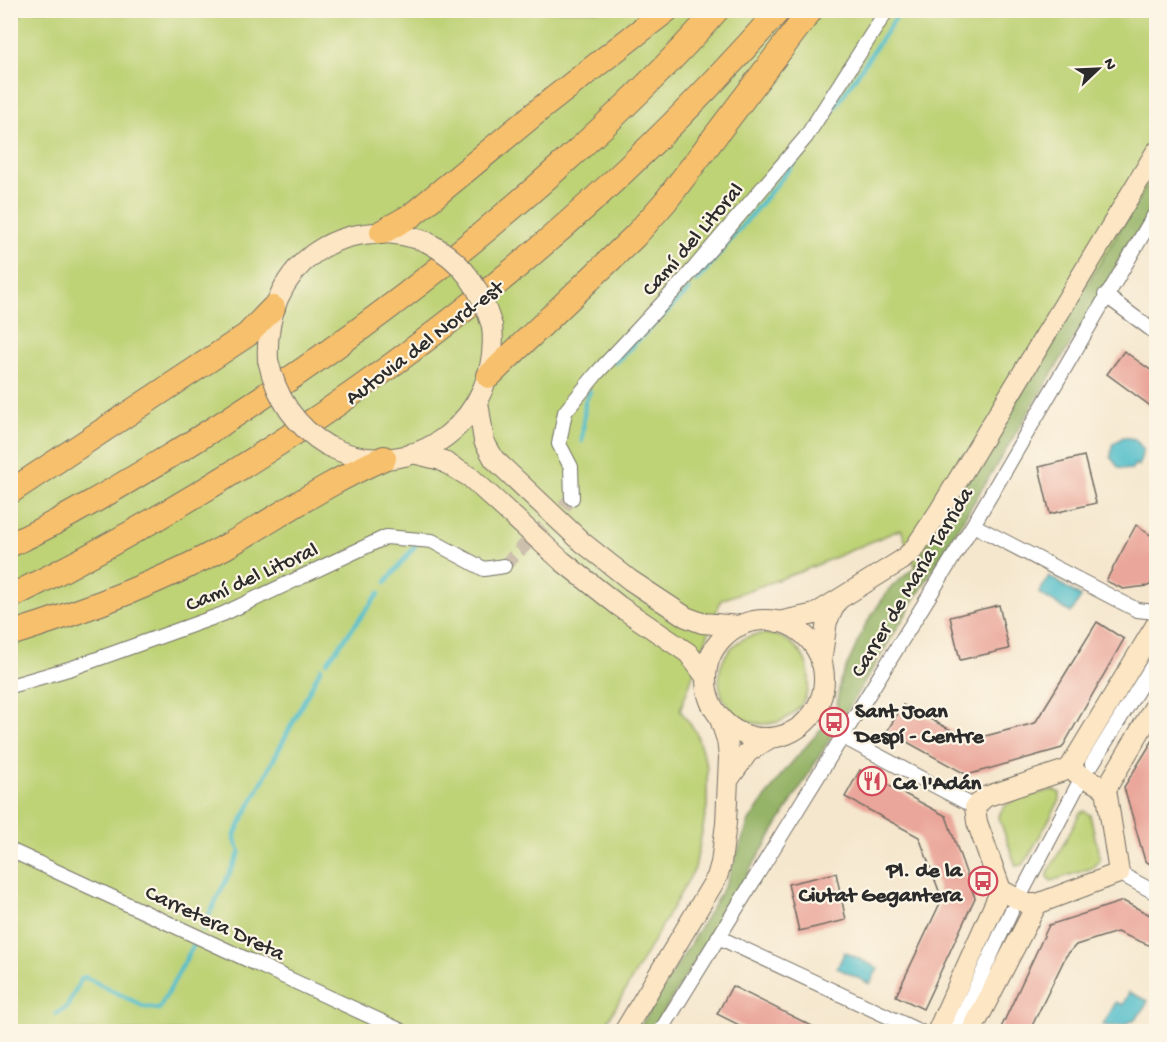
<svg xmlns="http://www.w3.org/2000/svg" width="1167" height="1042" viewBox="0 0 1167 1042" font-family="'Gochi Hand',sans-serif">
<style>
.green{fill:#bed276;stroke:#747e50;stroke-width:1.5}
.forest{fill:#96b467;stroke:#607049;stroke-width:1.5}
.water{fill:#51beca;stroke:#3e747a;stroke-width:1.5}
.lines{fill:none;stroke-linecap:round;stroke-linejoin:round}
.stream{stroke:#51beca;stroke-width:4.5}
.building{fill:#eaa69a}
.street-tunnel{stroke:#cdc1ad;stroke-width:14;stroke-dasharray:14 7;stroke-linecap:butt}
.street-casing{stroke:#726d64;stroke-width:16}
.secondary-casing{stroke:#726d64;stroke-width:22}
.highway-casing{stroke:#726d64;stroke-width:26}
.street{stroke:#fff;stroke-width:14}
.secondary{stroke:#fce6c4;stroke-width:20}
.highway{stroke:#f7c06c;stroke-width:24}
.secondary-bridge-casing{stroke:#726d64;stroke-width:22;stroke-linecap:butt}
.secondary-bridge{stroke:#fce6c4;stroke-width:20}
.labels{text-anchor:middle;stroke-width:4.5;stroke-linejoin:round;paint-order:stroke}
.street-label{font-size:22px;fill:#2b2b2b;stroke:#fcf5e5}
.poi-label{font-size:22px;font-weight:bold;fill:#2b2b2b;stroke:#fcf5e5;text-anchor:start}
</style>
<rect width="100%" height="100%" fill="#fcf5e5"/>
<filter id="ink" filterUnits="userSpaceOnUse"><feTurbulence type="fractalNoise" baseFrequency=".0167" numOctaves="2"/><feDisplacementMap in="SourceGraphic" scale="12" xChannelSelector="R" yChannelSelector="G"/><feConvolveMatrix kernelMatrix="1 2 1 2 8 2 1 2 1" color-interpolation-filters="sRGB"/></filter>
<filter id="wash" filterUnits="userSpaceOnUse"><feTurbulence type="fractalNoise" baseFrequency=".008" numOctaves="4" result="noise"/><feDisplacementMap in="SourceGraphic" scale="24" xChannelSelector="R" yChannelSelector="G"/><feGaussianBlur stdDeviation="1.35" result="paint"/><feColorMatrix in="noise" values="0 0 0 0 0 0 0 0 0 0 0 0 0 0 0 0 0 1.4 0 .05"/><feComposite in="paint" operator="in"/></filter>
<g filter="url(#wash)">
<rect width="100%" height="100%" fill="#f5e7ce"/>
<path class="green" d="M25,10L1156,11V171L915,567L901,529L805,570L721,600L680,710L696,732L707,767V807L695,868L602,1031H11L10,28Z
M719 679a45 45 0 1 1 90 0a45 45 0 1 1-90 0Z
M1053,790L1060,793V800L1024,864L1016,866L999,818C1001,797 1036,795 1053,790Z
M1084,811L1090,815L1100,859L1092,868L1051,881L1047,877L1048,873L1080,813Z"/>
<path class="forest" d="M1156,171V203L652,1031L637,1032L726,884L749,821L782,774L836,712L840,681L866,624L889,589L915,567Z"/>
<path class="water" d="M1123,437L1135,439L1143,449L1139,466L1135,464L1131,470L1119,468L1111,458L1112,445Z
M1049,576L1081,597L1071,613L1039,593Z
M845,952L878,968L870,984L837,968Z
M1129,992L1148,1001C1140,1020 1124,1029 1103,1025L1116,1002L1123,1005Z"/>
<g class="lines">
<path class="stream" d="M817,134L901,10
M696,282L809,145
M615,363L689,290
M582,441L585,402L590,391
M386,582L415,546
M327,662L379,593
M202,929L240,852L235,840V834L321,668
M56,1014L67,1007L81,979L85,977L145,1007L159,1009L197,939"/>
</g>
<g id="blocks">
<path class="building" d="M1124,351L1156,374V410L1107,374Z
M1084,456L1096,503L1050,514L1039,467Z
M1136,525L1156,539V580L1148,586L1123,589L1106,581Z
M999,605L1009,649L960,660L950,617Z
M1097,622L1124,639L1062,748L967,775L887,731L903,705L970,740L1035,723Z
M1156,735V867L1145,861L1124,787Z
M860,770L946,816L975,898L923,1009L896,996L942,899L919,837L845,797Z
M836,873L846,920L799,931L788,884Z
M1123,901L1156,918V948L1117,932L1076,945L1066,956L1029,1032H999L1049,925Z
M732,986L824,1032H753L717,1014Z"/>
</g>
</g>
<g filter="url(#ink)">
<use href="#blocks" fill-opacity="0" stroke="#726d64" stroke-width="1.5"/>
<g class="lines">
<path class="street-tunnel" d="M504,566L572,498"/>
<g class="street-casing">
<path id="street" d="M1105,295L1156,333
M572,498L571,467L559,444L565,412L597,373L684,280L806,137L887,10
M973,525L1137,610L1156,612
M10,686L72,668L223,614L386,537L432,541L484,569L504,566
M843,737L975,807
M1092,764L1156,660
M10,850L404,1032
M1119,873L1156,893
M1022,892L1079,783
M718,937L921,1032
M660,1032L973,525L1156,212
M955,1032L1011,912"/>
</g>
<g class="secondary-casing">
<path id="secondary" d="M268,360C263,267 340,210 427,242
M478,402L484,441L494,459L582,542L630,580L686,617L702,623L740,626
M328,446C414,489 502,417 492,326
M413,453L441,460L470,477L562,561L619,606L688,653L706,677
M706 679a59 59 0 1 1 118 0a59 59 0 1 1-118 0Z
M778,622L815,614L902,560L914,549L940,510L1156,152
M821,662L827,621L836,603
M1069,769L1106,789L1119,873L1037,904H1027L1001,890L977,822L975,807L985,797L1069,769L1156,625
M729,779L748,752L770,738
M1106,789L1156,704
M624,1032L717,877L721,863L726,823L729,757L727,740L719,716
M937,1032L1001,890
M971,1032L1037,904"/>
</g>
<g class="highway-casing">
<path id="highway" d="M382,232L412,215L544,106L667,10
M489,376L635,236L665,202L811,10
M10,492L247,335L273,308
M10,545C72,516 130,480 188,445C321,363 443,271 559,167C614,118 668,66 717,10
M10,597C303,451 563,257 779,10
M10,634C84,611 157,584 225,547C278,517 328,482 384,458"/>
</g>
<use href="#street" class="street"/>
<use href="#secondary" class="secondary"/>
<use href="#highway" class="highway"/>
<g class="secondary-bridge-casing">
<path id="secondary-bridge" d="M427,242C463,261 480,287 492,326
M268,360C276,397 294,426 328,446"/>
</g>
<use href="#secondary-bridge" class="secondary-bridge"/>
</g>
</g>
<defs>
<g id="bus-ring" transform="scale(1.5)"><circle r="9.5" fill="#fcf5e5" stroke="#d1495b" stroke-width="1.5"/><path d="M-5-6H5V4H4V6H2V4H-2V6H-4V4H-5ZM-3.5-4V0h7V-4ZM-3.5 1.2v1.5H-2V1.2ZM2 1.2v1.5H3.5V1.2Z" fill="#d1495b"/></g>
<g id="restaurant-ring" transform="scale(1.5)"><circle r="9.5" fill="#fcf5e5" stroke="#d1495b" stroke-width="1.5"/><path d="M-5-6h1v4h1v-4h1v4h1v-4h1v5L-1.5 .5V6h-2V.5L-5-1ZM5-6V6H3V1.5H1.5Q1.5-4 5-6Z" fill="#d1495b"/></g>
</defs>
<g fill-rule="evenodd">
<use href="#bus-ring" x="834" y="722"/>
<use href="#restaurant-ring" x="872" y="781"/>
<use href="#bus-ring" x="983" y="881"/>
</g>
<g class="labels">
<g class="street-label">
<text transform="translate(691 238) rotate(-49)" y="8">Camí del Litoral</text>
<text transform="translate(423 341) rotate(-37)" y="8">Autovia del Nord-est</text>
<text transform="translate(251 575) rotate(-24)" y="8">Camí del Litoral</text>
<text transform="translate(910 581) rotate(-59)" y="8">Carrer de Maria Tarrida</text>
<text transform="translate(216 921) rotate(25)" y="8">Carretera Dreta</text>
</g>
<g class="poi-label">
<text x="855" y="717">Sant Joan<tspan x="855" dy="25">Despí - Centre</tspan></text>
<text x="893" y="789">Ca l'Adán</text>
<text x="962" y="876" text-anchor="end">Pl. de la<tspan x="962" dy="25">Ciutat Gegantera</tspan></text>
</g>
</g>
<rect width="1167" height="1042" fill="none" stroke="#fcf5e5" stroke-width="36"/>
<g transform="translate(1098 69) rotate(67)" stroke="#fcf5e5" stroke-width="4.5" paint-order="stroke">
<path d="M0-4.5L10 22L0 15L-10 22Z" fill="#2b2b2b"/>
<text y="-9" font-size="16" font-weight="bold" text-anchor="middle" fill="#2b2b2b">N</text>
</g>
</svg>
